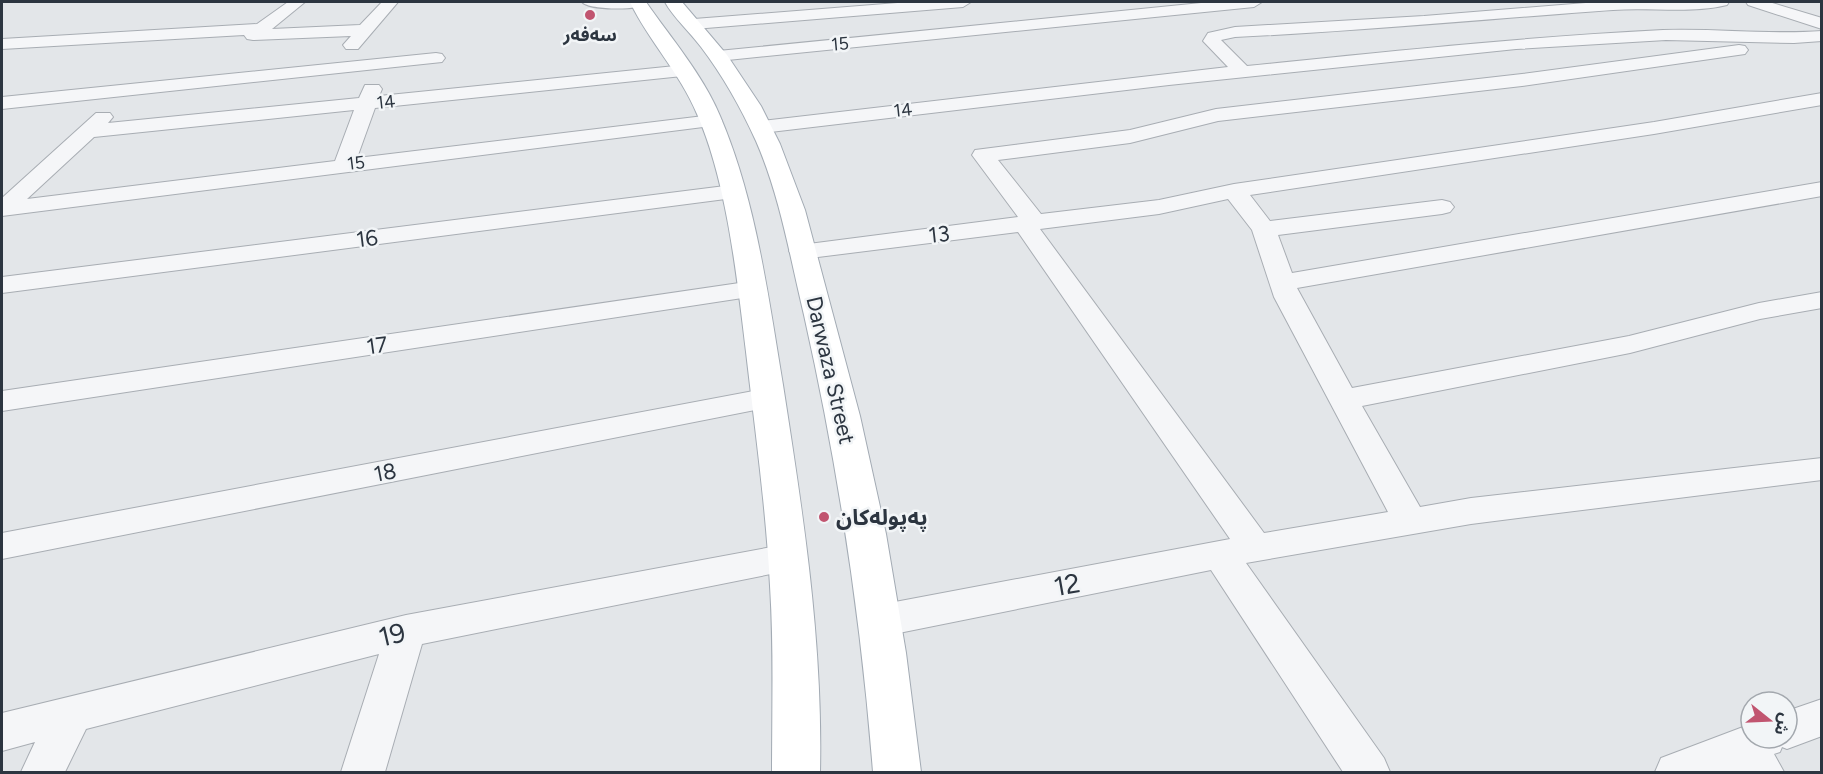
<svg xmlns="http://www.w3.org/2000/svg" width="1823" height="774" viewBox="0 0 1823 774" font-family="Figtree,'Noto Sans Arabic',sans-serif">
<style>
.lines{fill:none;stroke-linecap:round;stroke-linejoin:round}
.street-casing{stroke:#a8adb3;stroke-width:2}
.primary-casing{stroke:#a3abb4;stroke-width:2}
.street{fill:#f5f6f8;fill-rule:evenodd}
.primary{fill:#fff;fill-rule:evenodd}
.poi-dot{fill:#c15570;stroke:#f2f5f7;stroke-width:2}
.labels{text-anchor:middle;stroke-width:5;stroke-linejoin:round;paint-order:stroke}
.far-poi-label{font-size:18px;font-weight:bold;fill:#2c3540;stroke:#f2f5f7}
.far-street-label{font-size:18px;fill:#2c3540;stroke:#f2f5f7}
.street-label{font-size:22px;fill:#2c3540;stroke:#f2f5f7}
.poi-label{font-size:22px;font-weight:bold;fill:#2c3540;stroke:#f2f5f7;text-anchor:start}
.near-street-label{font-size:27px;fill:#2c3540;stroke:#f2f5f7}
</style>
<rect width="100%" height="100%" fill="#e3e6e9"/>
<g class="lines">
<g class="street-casing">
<path id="street" d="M288,2H305L272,29L360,25L382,2H398L358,49H346L343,45L351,36L253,40L247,39L244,35L2,49V39L257,24Z
M582,2H646L647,3C640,11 589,10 582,2Z
M910,2H971L963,7L694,29L686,24L694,19Z
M1211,2H1262L1254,7L718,61L712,60L709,56L712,52L718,51Z
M1598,2H1729L1727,5C1690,14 1650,7 1613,10C1487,19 1361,31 1235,37L1221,40L1247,66C1385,52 1524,37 1663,30C1716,28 1769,35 1822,31V41L1794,43L1666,40L1516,49L1169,85L761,133L754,131L751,127L754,123L761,121L1228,67L1203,41L1208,33L1235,27L1424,16Z
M1746,2H1769L1822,18V29L1748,5Z
M1739,45L1745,46L1748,50L1745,54L1522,86L1218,121L1130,143L998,160L1041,214L1159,200L1234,184L1654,122L1822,93V105L1654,134L1250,195L1270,221L1442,200L1450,202L1454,207L1450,212L1442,214L1278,235L1292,273L1822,182V196L1297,288L1352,388L1629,336L1759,303L1822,292V308L1760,319L1630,353L1362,406L1420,507L1471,498L1822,458V480L1471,524L1246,563L1384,758L1390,772H1343L1211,570L879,637L865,632L860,621L865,610L879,605L1230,539L1018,232L802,259L793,256L789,251L793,246L1018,217L972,155L975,150L983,149L1130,130L1216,109L1522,74ZM1228,199L1252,230L1274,297L1388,512L1264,533L1040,229L1159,214Z
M436,53L442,54L445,58L442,62L2,109V97Z
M685,65L692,67L694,71L692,75L375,108L357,158L712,115L719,117L722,121L719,125L2,216V198L96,113H110L113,117L108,123L359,98L365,85H379L382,89L379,96ZM354,110L335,161L27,199L94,137Z
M733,185L741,187L744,192L741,197L2,293V277Z
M753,281L762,283L766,289L762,295L2,411V391Z
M769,388L780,391L784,398L780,405L2,559V533Z
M788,544L801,548L806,558L801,568L422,644L385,772H341L379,654L86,729L65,772H21L35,742L2,751V713L406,615Z
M1822,699V736L1787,749L1782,747L1780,752L1774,754L1784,772H1655L1661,758L1751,724V738H1787V711Z"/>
</g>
<g class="primary-casing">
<path id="primary" d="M630,2H646C671,38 703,75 720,116C756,200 768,295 783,385C803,513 823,642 820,772H772C772,710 774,648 770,586C766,508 755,430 746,352C737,278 727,182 697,114C680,73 648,40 630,2Z
M665,2H682L727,55L761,106L780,144L805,210L860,416L886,534L906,653L921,772H873C861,618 838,466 804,315C790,257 780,196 756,141C741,108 723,76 701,47C690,32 673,17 665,2Z"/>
</g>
<use href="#street" class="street"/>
<use href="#primary" class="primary"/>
</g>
<g class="poi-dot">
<circle cx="590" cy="15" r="6"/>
<circle cx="824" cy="517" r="6"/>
</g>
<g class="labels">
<g class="far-poi-label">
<text x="590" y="41">سەفەر</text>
</g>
<g class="far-street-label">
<text transform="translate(840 44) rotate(-5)" y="6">15</text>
<text transform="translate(386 102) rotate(-6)" y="6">14</text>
<text transform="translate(903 110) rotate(-6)" y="6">14</text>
<text transform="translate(356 163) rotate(-7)" y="6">15</text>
</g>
<g class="street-label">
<text transform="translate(939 234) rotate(-6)" y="8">13</text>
<text transform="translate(367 238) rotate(-7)" y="8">16</text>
<text transform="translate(377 345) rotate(-8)" y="8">17</text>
<text transform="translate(831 370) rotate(77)" y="8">Darwaza Street</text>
<text transform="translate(385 472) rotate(-11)" y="8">18</text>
</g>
<g class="poi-label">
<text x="836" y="525">پەپولەکان</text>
</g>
<g class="near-street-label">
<text transform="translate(1067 585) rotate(-10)" y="9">12</text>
<text transform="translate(392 635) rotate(-13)" y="9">19</text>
</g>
</g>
<rect width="1823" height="774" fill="none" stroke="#2c3540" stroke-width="6"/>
<g transform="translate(1769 720) rotate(108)"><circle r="28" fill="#f2f5f7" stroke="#a3a8ae" stroke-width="1.5"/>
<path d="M0-4.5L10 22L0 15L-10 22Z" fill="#c15570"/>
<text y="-9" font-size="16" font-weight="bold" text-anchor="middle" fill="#2c3540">ش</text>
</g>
</svg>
